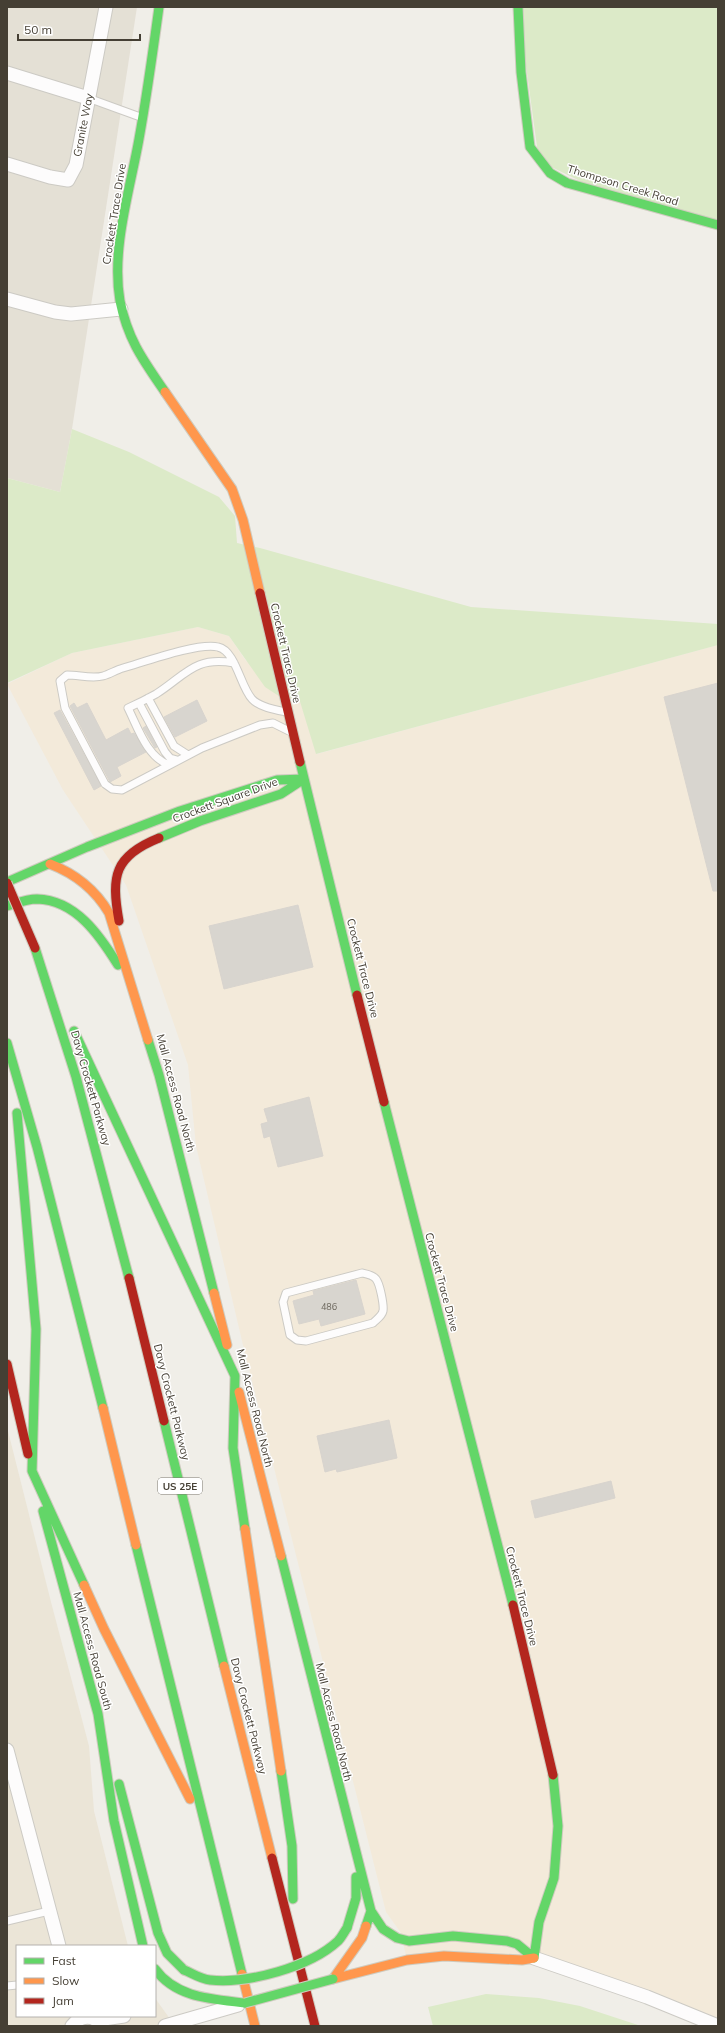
<svg xmlns="http://www.w3.org/2000/svg" width="725" height="2033" viewBox="0 0 725 2033" font-family="Mulish,sans-serif">
<style>
.residential{fill:#e4e0d5}
.commercial{fill:#f3eada}
.education{fill:#ebe5d7}
.green{fill:#dceac8}
.building{fill:#d8d5cf;stroke:#d8d4ce}
.lines{fill:none;stroke-linecap:round;stroke-linejoin:round}
.lane-casing{stroke:#cccac4;stroke-width:9}
.street-casing{stroke:#cccac4;stroke-width:15}
.fast-casing{stroke:#cfcbbf;stroke-width:11}
.slow-casing{stroke:#cfcbbf;stroke-width:11}
.jam-casing{stroke:#cfcbbf;stroke-width:11}
.lane{stroke:#fdfcfc;stroke-width:7}
.street{stroke:#fdfcfc;stroke-width:13}
.fast{stroke:#63d668;stroke-width:9}
.slow{stroke:#ff974d;stroke-width:9}
.jam{stroke:#b3261e;stroke-width:9}
.fast-bridge-casing{stroke:#cfcbbf;stroke-width:11;stroke-linecap:butt}
.jam-bridge-casing{stroke:#cfcbbf;stroke-width:11;stroke-linecap:butt}
.fast-bridge{stroke:#63d668;stroke-width:9}
.jam-bridge{stroke:#b3261e;stroke-width:9}
.labels{text-anchor:middle;stroke-width:3;stroke-linejoin:round;paint-order:stroke}
.number-label{font-size:9px;fill:#6b665c}
.shield{fill:#fff;stroke:#7d7971;stroke-width:1}
.shield-label{font-size:10px;font-weight:bold;fill:#453f34}
.street-label{font-size:11px;fill:#453f34;stroke:#fff}
</style>
<rect width="100%" height="100%" fill="#f0eee8"/>
<path class="residential" d="M7,7H137L72,429L60,492L7,478Z"/>
<path class="commercial" d="M198,627L229,636L246,661L298,694L317,754L718,645V2026L534,1958L407,1960L401,1933L386,1912L243,1345L196,1146L188,1065L126,885L63,790L7,684L72,653Z"/>
<path class="education" d="M7,1427L51,1602L89,1746L94,1811L128,1946H17V2016H155V1998L175,2026H7Z"/>
<path class="green" d="M518,7H718V225L609,195L539,161Z
M72,429L129,452L219,497L235,516L237,543L260,548L471,607L718,624V645L316,754L298,695L285,700L265,687L229,636L198,627L72,653L7,683V478L60,492Z
M486,1994L539,1998L580,2006L641,2026H433L428,2007Z"/>
<path class="building" d="M718,683V891H713L664,697Z
M197,700L207,721L175,737L164,717Z
M74,703L77,708L87,703L106,740L128,728L131,734L134,733L146,752L117,767L121,776L110,782L70,706Z
M60,710L101,786L94,790L54,713Z
M146,726L157,747L155,748L143,728Z
M298,905L313,967L224,989L209,926Z
M309,1097L323,1156L278,1167L270,1136L264,1138L261,1124L268,1122L264,1109Z
M356,1280L365,1314L321,1326L319,1319L299,1324L293,1301L314,1295L313,1291Z
M389,1420L397,1458L337,1472L336,1469L325,1472L317,1436Z
M611,1481L615,1498L535,1518L531,1501Z"/>
<g class="lines">
<g class="lane-casing">
<path id="lane" d="M88,98L143,118
M148,698L174,746L188,755
M139,703L165,752L170,758L177,760
M286,712C276,710 259,707 252,699C240,686 236,651 218,647C199,642 144,662 123,668C116,670 110,674 103,676C92,679 79,675 67,675L60,681L65,708L105,784L112,789L122,790L202,748L260,725L273,723L289,731
M169,765C147,757 138,728 128,708C137,704 147,699 156,694C186,675 194,656 234,663
M362,1273C367,1274 373,1275 376,1279C380,1284 384,1305 383,1311C382,1316 377,1319 373,1323L306,1341L297,1340L290,1335L283,1302L286,1293Z
M7,1921L49,1911
M7,1986L17,1985"/>
</g>
<g class="street-casing">
<path id="street" d="M7,73L88,98
M7,164L50,177L68,180L76,165L106,7
M7,299L55,312L71,314L121,309
M7,1750L59,1946
M534,1958L647,1997L718,2026
M97,2020L124,2016
M72,2026C80,2015 94,2014 102,2026
M165,2026L238,2005"/>
</g>
<g class="fast-casing">
<path id="fast" d="M159,7C153,51 147,95 139,139C130,190 111,249 120,301C128,340 143,360 165,392
M518,7L521,72L530,147L550,173L567,183L718,225
M300,762L357,995
M159,838L200,821L281,794L304,779
M7,882L87,847L180,811L277,780L304,779
M7,906C17,903 27,899 37,899C76,900 100,936 118,965
M35,948L76,1077L129,1278
M74,1031L235,1376L233,1448L245,1529
M148,1040L159,1075L214,1293
M7,1043L37,1147L103,1408
M384,1102L513,1605
M17,1113L36,1329L32,1471L84,1585
M164,1421L224,1666
M43,1511L98,1714L114,1821L143,1946
M136,1545L242,1974
M281,1556L371,1911L366,1926
M281,1771L292,1846L293,1899
M119,1784L158,1933L167,1953L184,1970
M371,1911L383,1929L397,1938L409,1941L453,1936L507,1941L517,1944L534,1958
M347,1928L356,1898V1877
M534,1958L539,1922L554,1878L558,1826L553,1775
M155,1969C176,1998 212,1999 245,2003"/>
</g>
<g class="slow-casing">
<path id="slow" d="M165,392L232,489L243,520L260,593
M50,864C76,874 95,889 109,913L148,1040
M214,1293L227,1345
M239,1392L281,1556
M103,1408L136,1545
M245,1529L281,1771
M84,1585L104,1629L190,1799
M224,1666L272,1858
M242,1974L255,2026
M333,1979L362,1938L366,1926
M333,1979L407,1960L444,1956L522,1960L534,1958"/>
</g>
<g class="jam-casing">
<path id="jam" d="M260,593L300,762
M119,921C111,876 114,856 159,838
M357,995L384,1102
M129,1278L164,1421
M7,1364L28,1454
M513,1605L553,1775
M272,1858L315,2026"/>
</g>
<use href="#lane" class="lane"/>
<use href="#street" class="street"/>
<use href="#fast" class="fast"/>
<use href="#slow" class="slow"/>
<use href="#jam" class="jam"/>
<g class="fast-bridge-casing">
<path id="fast-bridge" d="M184,1970C192,1973 200,1979 210,1980C248,1984 310,1967 338,1941C342,1937 344,1932 347,1928
M245,2003L333,1979"/>
</g>
<g class="jam-bridge-casing">
<path id="jam-bridge" d="M7,883L35,948"/>
</g>
<use href="#fast-bridge" class="fast-bridge"/>
<use href="#jam-bridge" class="jam-bridge"/>
</g>
<g class="labels">
<g class="number-label">
<text x="329" y="1310">486</text>
</g>
<rect class="shield" x="158" y="1478" width="44" height="16" rx="3"/>
<g class="shield-label">
<text x="180" y="1490">US 25E</text>
</g>
<g class="street-label">
<text transform="translate(83 125) rotate(-79)" y="4">Granite Way</text>
<text transform="translate(623 185) rotate(17)" y="4">Thompson Creek Road</text>
<text transform="translate(114 214) rotate(-81)" y="4">Crockett Trace Drive</text>
<text transform="translate(286 653) rotate(77)" y="4">Crockett Trace Drive</text>
<text transform="translate(225 800) rotate(-20)" y="4">Crockett Square Drive</text>
<text transform="translate(363 968) rotate(76)" y="4">Crockett Trace Drive</text>
<text transform="translate(91 1088) rotate(74)" y="4">Davy Crockett Parkway</text>
<text transform="translate(176 1093) rotate(75)" y="4">Mall Access Road North</text>
<text transform="translate(442 1282) rotate(75)" y="4">Crockett Trace Drive</text>
<text transform="translate(172 1402) rotate(76)" y="4">Davy Crockett Parkway</text>
<text transform="translate(255 1408) rotate(76)" y="4">Mall Access Road North</text>
<text transform="translate(522 1596) rotate(76)" y="4">Crockett Trace Drive</text>
<text transform="translate(93 1651) rotate(75)" y="4">Mall Access Road South</text>
<text transform="translate(249 1716) rotate(76)" y="4">Davy Crockett Parkway</text>
<text transform="translate(334 1722) rotate(76)" y="4">Mall Access Road North</text>
</g>
</g>
<rect width="725" height="2033" fill="none" stroke="#453f34" stroke-width="16"/>
<rect x="16" y="1945" width="140" height="72" fill="#ffffff" stroke="#b5b2ae"/>
<rect x="24" y="1958" width="20" height="6" fill="#63d668" stroke="#b5b2ae"/>
<text x="52" y="1965" font-size="12" fill="#453f34">Fast</text>
<rect x="24" y="1978" width="20" height="6" fill="#ff974d" stroke="#b5b2ae"/>
<text x="52" y="1985" font-size="12" fill="#453f34">Slow</text>
<rect x="24" y="1998" width="20" height="6" fill="#b3261e" stroke="#b5b2ae"/>
<text x="52" y="2005" font-size="12" fill="#453f34">Jam</text>
<path d="M18 34v6h122v-6" fill="none" stroke="#453f34" stroke-width="2"/>
<text x="24" y="34" font-size="12" fill="#453f34" stroke="#ffffff" stroke-width="3" paint-order="stroke">50 m</text>
</svg>
